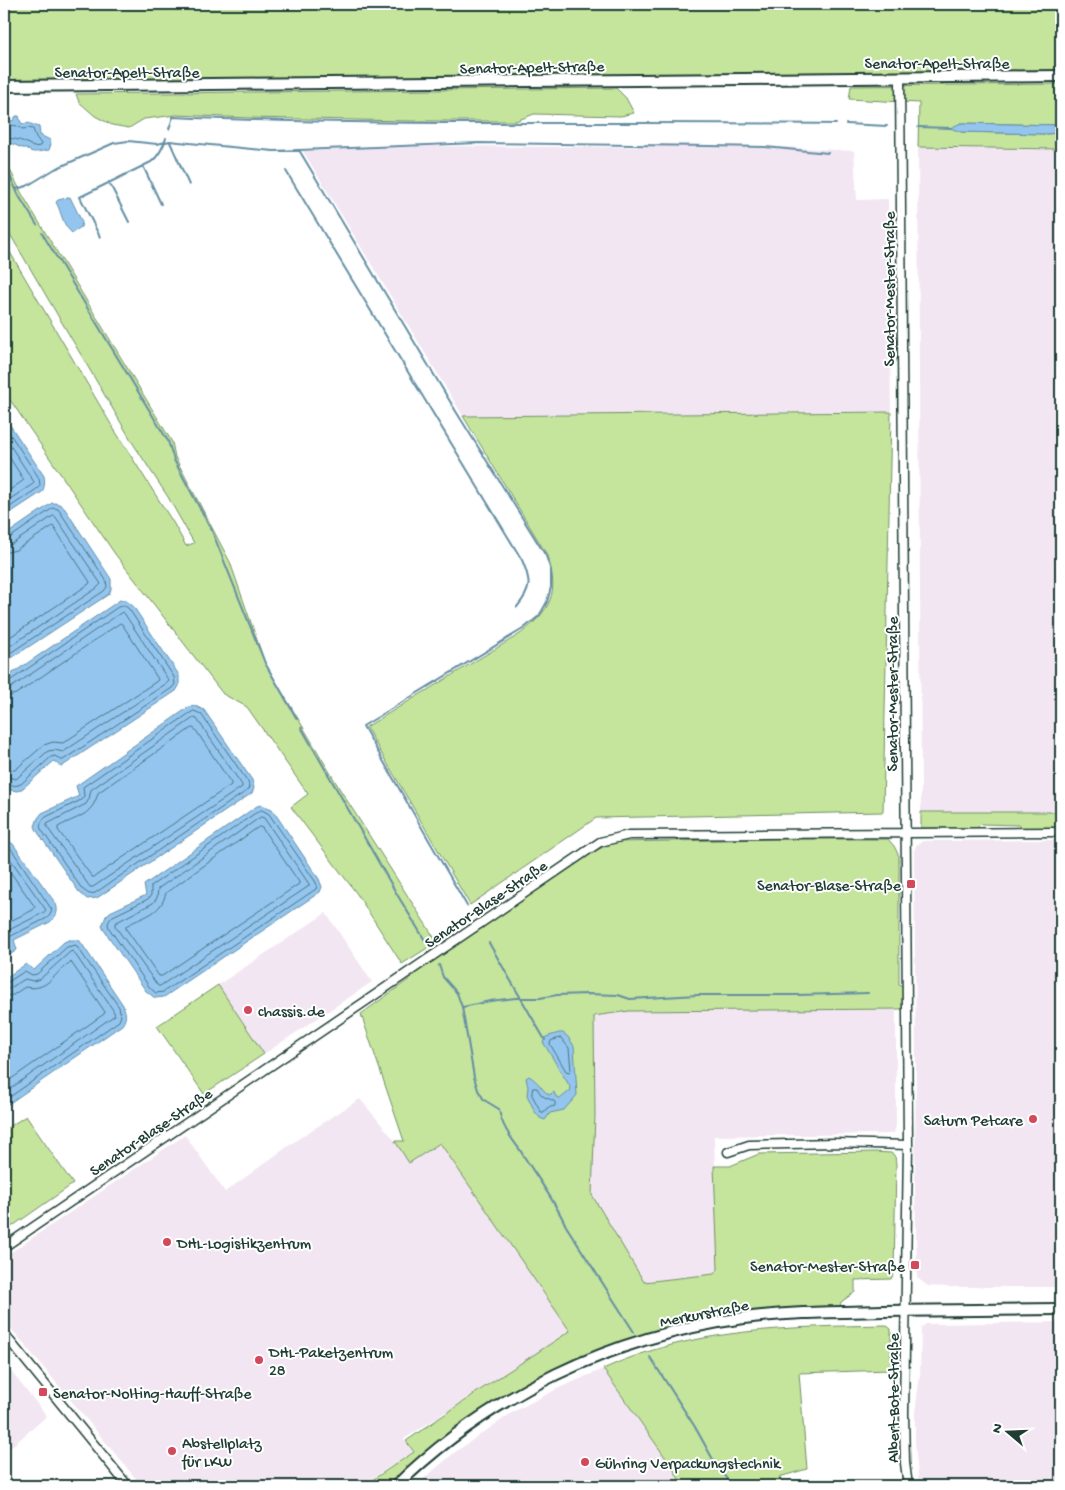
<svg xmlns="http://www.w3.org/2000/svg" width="1065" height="1490" viewBox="0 0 1065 1490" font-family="'Gochi Hand',sans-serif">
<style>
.built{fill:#f2e6f2}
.green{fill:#c5e49c;stroke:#729068}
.water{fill:#93c5ef;stroke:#658fa4}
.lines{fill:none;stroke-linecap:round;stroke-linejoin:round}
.shore{stroke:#4d737f;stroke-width:1}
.stream{stroke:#658fa4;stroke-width:2}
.street-casing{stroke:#1f3d34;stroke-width:11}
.secondary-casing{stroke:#1f3d34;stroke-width:14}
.street{stroke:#fff;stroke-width:8}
.secondary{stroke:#fff;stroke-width:10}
.poi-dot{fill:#d1495b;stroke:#fff;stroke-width:2}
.labels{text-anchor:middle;stroke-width:4;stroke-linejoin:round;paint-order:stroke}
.street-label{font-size:16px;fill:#1f3d34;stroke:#fff}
.poi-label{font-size:16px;fill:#1f3d34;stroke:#fff;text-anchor:start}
</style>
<rect width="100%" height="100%" fill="#fff"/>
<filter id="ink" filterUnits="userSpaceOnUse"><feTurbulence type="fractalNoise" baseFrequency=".02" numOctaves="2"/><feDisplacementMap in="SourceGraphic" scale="10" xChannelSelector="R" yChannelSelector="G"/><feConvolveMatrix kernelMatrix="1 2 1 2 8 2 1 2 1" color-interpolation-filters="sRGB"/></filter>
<g filter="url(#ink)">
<path class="built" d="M655,144L765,146L854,151L857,200L888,199L891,412L463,416L303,151L419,146L633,147Z
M918,147L1061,149V812H921Z
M1061,840V1287H949L928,1286L917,1278L915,1182L916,1058L914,851L916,845L923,841Z
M326,913L372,982L264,1054L218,985Z
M779,1009H896V1125L894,1133L888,1134L714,1136L718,1270L714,1274L644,1282L592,1195L595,1115L594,1016L629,1011Z
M360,1099L397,1143L409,1162L440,1143L571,1332L404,1439L413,1452L360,1486H142L4,1320V1257L185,1135L225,1192L298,1139Z
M1061,1322V1486H919L915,1443V1413L920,1374L921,1328L926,1324Z
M4,1363L47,1416L4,1453Z
M603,1369L670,1464L683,1486H415L454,1453L513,1412L559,1388Z"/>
<path class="green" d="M4,4H1061V71L4,84Z
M1061,84V125L961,123V132L1045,134L1061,133V149L918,147L919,103L849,99L851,86Z
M616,88L626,98L634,113L621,116L534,114L516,121H409L250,118L176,115L144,119L129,128L112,125L95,116L79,102L76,94Z
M4,158L22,194L172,442L175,457L230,562L265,663L341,791L437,942L402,964L357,894L291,807L308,794L247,707L223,694L115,554L4,391V242L112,426L174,524L186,546L194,543L168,497L134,445L4,224Z
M891,412L883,812L596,818L470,905L366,727L520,634C551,610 560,593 547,555L463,416Z
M921,812H1061V825L1059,827L1022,828L1018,825L981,824L977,828H921Z
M775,839H888L894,846L899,856V984L904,987L903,1009L629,1011L594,1016L595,1115L592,1195L644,1282L714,1274L718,1269L714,1166H730L759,1154L875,1152L891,1153L895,1156L896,1164L894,1273L891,1279L855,1280V1292L841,1302L840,1307L791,1309L752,1313L683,1325L641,1336L578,1359L539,1378L424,1456L391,1486H363L414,1452L406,1441L486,1386L570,1331L440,1143L409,1163L395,1141H404L361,1014L411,978L410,976L578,861L599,849L616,842Z
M218,985L264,1054L204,1094L157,1026Z
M26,1116L73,1184L4,1232V1130Z
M886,1325L891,1329V1370L799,1373L807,1469L779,1477L786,1486H683L670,1464L603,1369C691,1328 792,1327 886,1325Z"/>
<path class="water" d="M16,116H19L21,123L24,124L28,123L39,127L40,135L50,140L51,144L49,150C40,151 32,155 26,148H22L13,144L4,143V119L13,121Z
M961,123L1061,125V133L1045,134L961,132L950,128Z
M70,197L82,222L81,227L72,233C62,225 62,213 56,202L58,200Z
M4,416L44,476C45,482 45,486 42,492L4,517Z
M52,503C58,503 61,504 65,509L111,579V589L109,594L4,663V536Z
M120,600H125L133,606L179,675V686L176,691L61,767L54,761L23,788L18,791L9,790L4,785V679Z
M195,706L204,710L252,780L254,788L252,793L97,898L87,899L79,892L37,831L35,826L38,818L42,813L79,796L76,786L189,707Z
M262,805L272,809L319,879L322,887L320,892L164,997L155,998L146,991L104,930L102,926L106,916L110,912L146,895L144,885L257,806Z
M4,837L13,844L56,904C59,912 56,917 50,922L14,940L17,950L4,959Z
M69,940H79L82,944L123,1005C126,1013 127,1018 122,1025L4,1107V979L26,964L34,970L64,942Z
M559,1033H563L568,1037L574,1046L577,1095L564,1110L550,1113L545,1120L540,1118L535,1112L527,1095L528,1087L526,1078L529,1076C539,1082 541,1089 549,1095L554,1092L556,1097L561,1098L571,1090L569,1085L543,1042L546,1037Z"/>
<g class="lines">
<path class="shore" d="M4,124L17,126L23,129L28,128L33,129L36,137L41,144L40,146L33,147C26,141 14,138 4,138
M4,425L39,478L40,485L38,488L4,511
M4,436L34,482L33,484L4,503
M4,449L24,480L4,494
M4,540L8,539L50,510L53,508L58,509L106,580L107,587L104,591L4,657
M4,546L12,544L53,516H55L101,584L97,588L4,650
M4,553L16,550L53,526L90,582L89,584L4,641
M4,683L8,682L118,607L124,605L129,609L174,677L175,684L172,688L63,760H61L55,756L51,757L21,784C12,788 12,783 4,783
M4,689L12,687L122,612L124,613L169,681L167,683L63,752L55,750L48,751L16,779L4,776
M4,697L16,694L120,623L122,624L158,679L157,681L63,743L53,742L44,745L15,770L4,769
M194,711L201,714L248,782L249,786L248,790L95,893L89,894L82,889L41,829C39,824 42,821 46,817L81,800L84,796L83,787L187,715Z
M194,718L197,719L242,785V787L93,887H90L47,827V824L86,804L89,799L91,790Z
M192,728L195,729L231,783V785L94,877H92L58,830V827C77,816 92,817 98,793Z
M262,810L269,814L315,881L317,885L316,889L163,992L156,993L150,988L109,928C107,923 109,920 113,916L148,899L151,895V886L254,814Z
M261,817L264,818L309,884V886L160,986H158L115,926V923L153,903L157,898L158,889Z
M259,827L262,828L299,882V884L162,976H159L126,929V926C144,915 160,916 166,893Z
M4,842L10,847L52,910L50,915L47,918L11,936L9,940L10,948L4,953
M4,850L46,910L43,913L9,930L4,936
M4,863L35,907L33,910L4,924
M4,983L8,982L25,971L32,975L37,974L67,947L76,945L119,1007L121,1016L119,1021L4,1101
M4,989L10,988L25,979L33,981L40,979L70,952L73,951L113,1010L115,1015L4,1093
M4,996L13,995L25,987C49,992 54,972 71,962L105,1012L104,1014L4,1084
M561,1038L569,1048L571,1070L569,1072L566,1071L550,1044L551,1041Z
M533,1088H537C543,1100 546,1096 555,1102V1106L547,1108L544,1112H541L532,1095Z"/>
<path class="stream" d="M846,124L887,126
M918,127L951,128
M169,129L173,117C394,127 615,121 836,124
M170,142L189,185
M299,150L457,413L546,556L551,571V587L547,602L539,616L523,629L363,726L467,906
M4,163L19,196L37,225
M143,166L161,204
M286,171L522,560C531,581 532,589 517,607
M109,182L129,222
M16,189L27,186L55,169L114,143L128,141L157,144L170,141L179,142L273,151L478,143L709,146L765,147L828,153
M42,233L168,441L174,460L212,531L265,663L297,719
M100,237L80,197L151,162C158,157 164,146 166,138
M301,727L398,896L426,942
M489,943L545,1040
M439,965L443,977L457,993L462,1007L474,1077L478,1090L484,1100L499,1109C501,1125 511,1138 520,1150C535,1175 554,1199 566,1226L634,1332
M463,1007L490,1001L516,998H540L557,995L587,994L618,995L630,999L697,995H798L868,993
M650,1357L695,1427L715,1463L732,1486"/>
<g class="street-casing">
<path id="street" d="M900,78L908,1145L904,1414L905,1463L908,1486
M728,1152L749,1145L834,1143L908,1145
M4,1247L600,842L629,835L1061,832
M4,1334L128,1486"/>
</g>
<g class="secondary-casing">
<path id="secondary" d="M4,86L1061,76
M396,1486C490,1394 613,1336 744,1318C790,1312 837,1312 883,1311C943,1310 1002,1310 1061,1309"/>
</g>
<use href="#street" class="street"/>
<use href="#secondary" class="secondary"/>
</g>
</g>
<g class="poi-dot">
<rect x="906" y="879" width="10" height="10" rx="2.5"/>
<circle cx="248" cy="1010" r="5"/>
<circle cx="1033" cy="1119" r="5"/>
<circle cx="167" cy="1242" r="5"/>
<rect x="910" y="1260" width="10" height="10" rx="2.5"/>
<circle cx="259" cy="1360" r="5"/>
<rect x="38" y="1387" width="10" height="10" rx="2.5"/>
<circle cx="172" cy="1451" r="5"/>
<circle cx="585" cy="1462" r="5"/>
</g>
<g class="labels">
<g class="street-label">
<text x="937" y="68">Senator-Apelt-Straße</text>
<text transform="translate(532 66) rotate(-1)" y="6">Senator-Apelt-Straße</text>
<text x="127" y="77">Senator-Apelt-Straße</text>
<text transform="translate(888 289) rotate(-90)" y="6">Senator-Mester-Straße</text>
<text transform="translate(891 694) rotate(-90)" y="6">Senator-Mester-Straße</text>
<text transform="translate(485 903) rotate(-34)" y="6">Senator-Blase-Straße</text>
<text transform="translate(150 1131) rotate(-34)" y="6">Senator-Blase-Straße</text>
<text transform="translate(704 1312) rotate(-11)" y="6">Merkurstraße</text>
<text transform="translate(892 1398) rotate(-90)" y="6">Albert-Bote-Straße</text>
</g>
<g class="poi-label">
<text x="901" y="890" text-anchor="end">Senator-Blase-Straße</text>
<text x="258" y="1016">chassis.de</text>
<text x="1023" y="1125" text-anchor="end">Saturn Petcare</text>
<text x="177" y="1248">DHL-Logistikzentrum</text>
<text x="905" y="1271" text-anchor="end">Senator-Mester-Straße</text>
<text x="269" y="1357">DHL-Paketzentrum<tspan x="269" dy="18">28</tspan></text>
<text x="53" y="1398">Senator-Nolting-Hauff-Straße</text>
<text x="182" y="1448">Abstellplatz<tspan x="182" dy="18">für LKW</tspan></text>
<text x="595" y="1468">Gühring Verpackungstechnik</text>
</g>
</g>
<rect width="1065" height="1490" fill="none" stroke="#fff" stroke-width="20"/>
<rect x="10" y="10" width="1045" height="1470" fill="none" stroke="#1f3d34" stroke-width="2" filter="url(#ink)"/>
<g transform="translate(1008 1432) rotate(289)" stroke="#ffffff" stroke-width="4" paint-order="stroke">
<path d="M0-4L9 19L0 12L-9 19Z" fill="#1f3d34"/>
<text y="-8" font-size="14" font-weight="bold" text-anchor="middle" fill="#1f3d34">N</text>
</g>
</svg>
